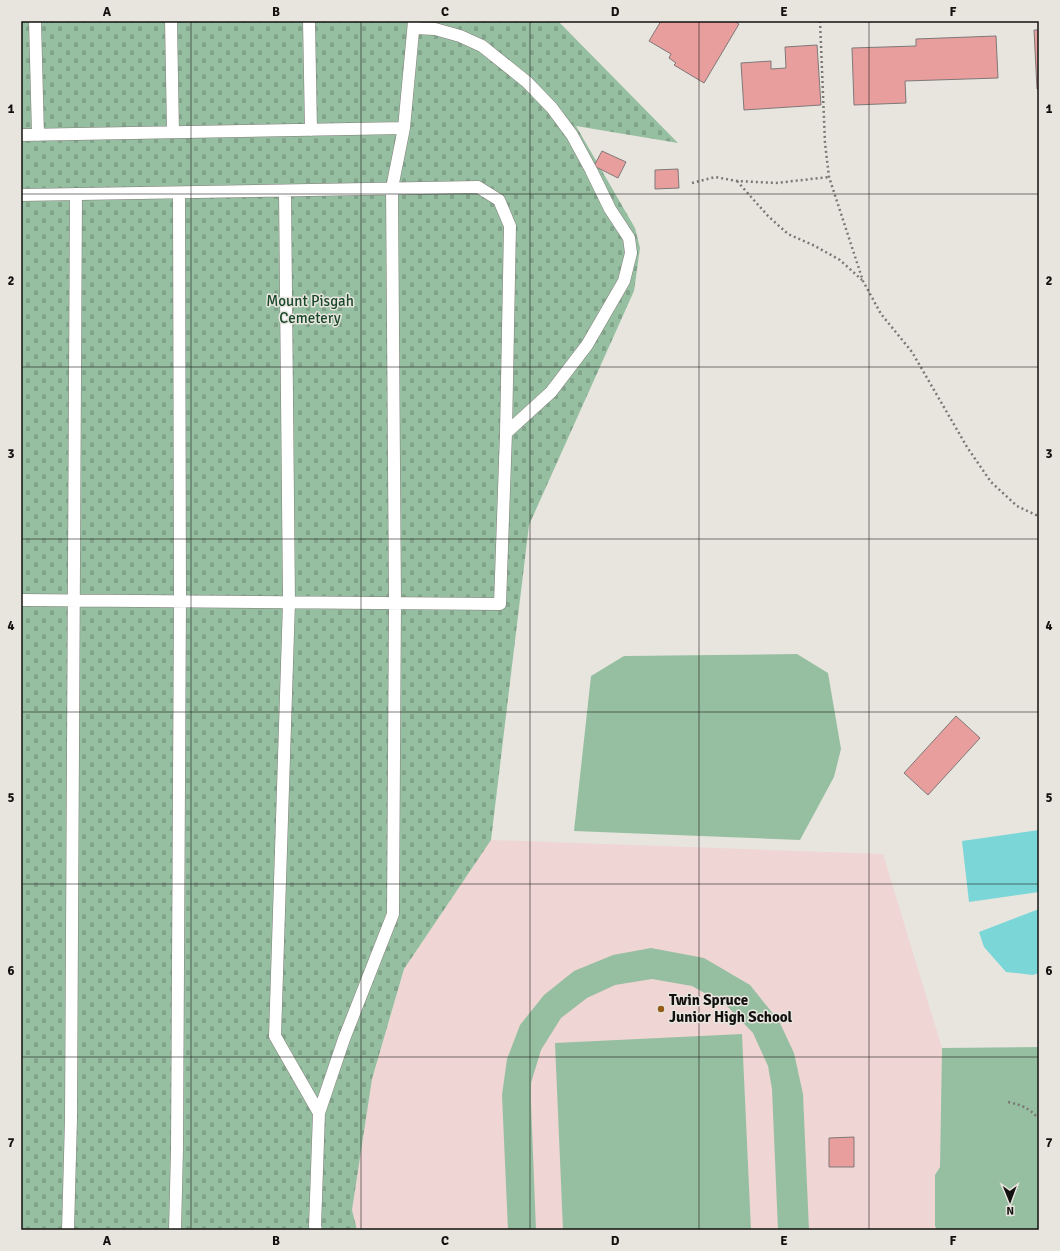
<svg xmlns="http://www.w3.org/2000/svg" width="1060" height="1251" viewBox="0 0 1060 1251" font-family="Signika,sans-serif">
<style>
.education{fill:#efd5d3}
.cemetery{fill:url(#cemetery-stones)}
.park{fill:#96bfa1}
.water{fill:#7bd7d7}
.building{fill:#e89e9d;stroke:#7f7878}
.lines{fill:none;stroke-linecap:round;stroke-linejoin:round}
.lane-casing{stroke:#807d78;stroke-width:13}
.path{stroke:#7a7874;stroke-width:2.5;stroke-dasharray:2 3;stroke-linecap:butt}
.lane{stroke:#fff;stroke-width:12}
.grid{fill:none;stroke:#12110f;stroke-width:1;stroke-opacity:0.55}
.poi-dot{fill:#945b17;stroke:#e8e5df;stroke-width:1.5}
.labels{text-anchor:middle;stroke-width:3;stroke-linejoin:round;paint-order:stroke}
.park-label{font-size:15px;fill:#1a482b;stroke:#e8e5df}
.poi-label{font-size:15px;font-weight:bold;fill:#12110f;stroke:#e8e5df;text-anchor:start}
.neatline{fill:none;stroke:#12110f;stroke-width:1.5}
.grid-label{font-size:13px;text-anchor:middle;font-weight:bold;fill:#12110f}
</style>
<defs>
<pattern id="cemetery-stones" width="16" height="16" patternUnits="userSpaceOnUse"><rect width="16" height="16" fill="#96bfa1"/><path d="M2 7V4a2 2 0 0 1 4 0v3zM10 15v-3a2 2 0 0 1 4 0v3z" fill="#80a389"/></pattern>
</defs>
<rect width="100%" height="100%" fill="#e8e5df"/>
<path class="education" d="M491,840L883,854L942,1048L940,1167L935,1175V1226L937,1230H357L352,1210L372,1079L404,969Z"/>
<path class="cemetery" d="M21,21H558L678,143L576,126L635,228L640,248L634,291L529,525L491,840L404,969L372,1079L352,1210L357,1230H21Z"/>
<path class="park" d="M797,654L828,673L841,749L834,777L800,840L574,831L591,676L624,656Z
M651,948L704,958L750,985L779,1021L794,1053L803,1094L809,1230H778L772,1089L768,1066L753,1033L726,1005L692,986L652,979L615,985L587,998L561,1018L541,1050L531,1083V1103L536,1230H508L502,1095L507,1059L520,1025L544,995L574,971L613,955Z
M742,1034L751,1230H563L555,1043Z
M1039,1047V1230H937L935,1226V1175L940,1167L942,1048Z"/>
<path class="water" d="M1039,830V892L969,902L962,841Z
M1039,909V973L1033,975L1006,972L984,947L979,932Z"/>
<path class="building" d="M661,21H734L739,24L704,83L674,65L676,63L669,58L671,54L649,41Z
M1034,30H1039V89H1037Z
M996,36L998,78L905,81L906,103L854,105L852,48L916,46V39Z
M817,45L821,105L744,110L741,63L771,61V69L786,68L785,47Z
M602,151L626,162L618,178L594,166Z
M678,169L679,188L655,189V170Z
M956,716L980,738L928,795L904,773Z
M854,1137V1167H829V1138Z"/>
<g class="lines">
<g class="lane-casing">
<path id="lane" d="M35,21L38,135
M171,21L173,132
M309,21L311,130
M414,28L435,29L460,36L482,46L527,82L552,108L572,135L591,170L610,209L629,238L631,253L624,281L587,345L551,392L506,433
M21,135L404,128
M285,191L289,602L275,1036L319,1113
M21,195L478,187L499,200L510,226L506,433L500,604L21,600
M68,1230L71,1119L76,194
M175,1230L177,1149L180,601L179,193
M316,1230L315,1226L319,1113L344,1039L393,914L395,602L392,188L404,128L414,21"/>
</g>
<path class="path" d="M820,21L825,143L829,177L863,281L881,314L912,352L967,447L991,482L1017,506L1036,515H1039
M737,181L768,216L788,234L815,246L840,260L862,280
M692,183L715,177L737,181L776,183L829,177
M1008,1102C1022,1105 1029,1108 1039,1119"/>
<use href="#lane" class="lane"/>
</g>
<path class="grid" d="M191,21V1230M361,21V1230M530,21V1230M699,21V1230M869,21V1230M21,194H1039M21,367H1039M21,539H1039M21,712H1039M21,884H1039M21,1057H1039"/>
<circle class="poi-dot" cx="661" cy="1009" r="4"/>
<g class="labels">
<g class="park-label">
<text x="310" y="306">Mount Pisgah<tspan x="310" dy="17">Cemetery</tspan></text>
</g>
<g class="poi-label">
<text x="669" y="1005">Twin Spruce<tspan x="669" dy="17">Junior High School</tspan></text>
</g>
</g>
<rect width="1060" height="1251" fill="none" stroke="#e8e5df" stroke-width="44"/>
<g transform="translate(1010 1201) rotate(179)" stroke="#e8e5df" stroke-width="3" paint-order="stroke">
<path d="M0-3L7 15L0 10L-7 15Z" fill="#12110f"/>
<text y="-6" font-size="11" font-weight="bold" text-anchor="middle" fill="#12110f">N</text>
</g>
<rect x="22" y="22" width="1016" height="1207" class="neatline"/>
<g class="grid-label">
<text x="107" y="16">A</text>
<text x="276" y="16">B</text>
<text x="445" y="16">C</text>
<text x="615" y="16">D</text>
<text x="784" y="16">E</text>
<text x="953" y="16">F</text>
<text x="11" y="113">1</text>
<text x="1049" y="113">1</text>
<text x="11" y="285">2</text>
<text x="1049" y="285">2</text>
<text x="11" y="458">3</text>
<text x="1049" y="458">3</text>
<text x="11" y="630">4</text>
<text x="1049" y="630">4</text>
<text x="11" y="802">5</text>
<text x="1049" y="802">5</text>
<text x="11" y="975">6</text>
<text x="1049" y="975">6</text>
<text x="11" y="1147">7</text>
<text x="1049" y="1147">7</text>
<text x="107" y="1245">A</text>
<text x="276" y="1245">B</text>
<text x="445" y="1245">C</text>
<text x="615" y="1245">D</text>
<text x="784" y="1245">E</text>
<text x="953" y="1245">F</text>
</g>
</svg>
